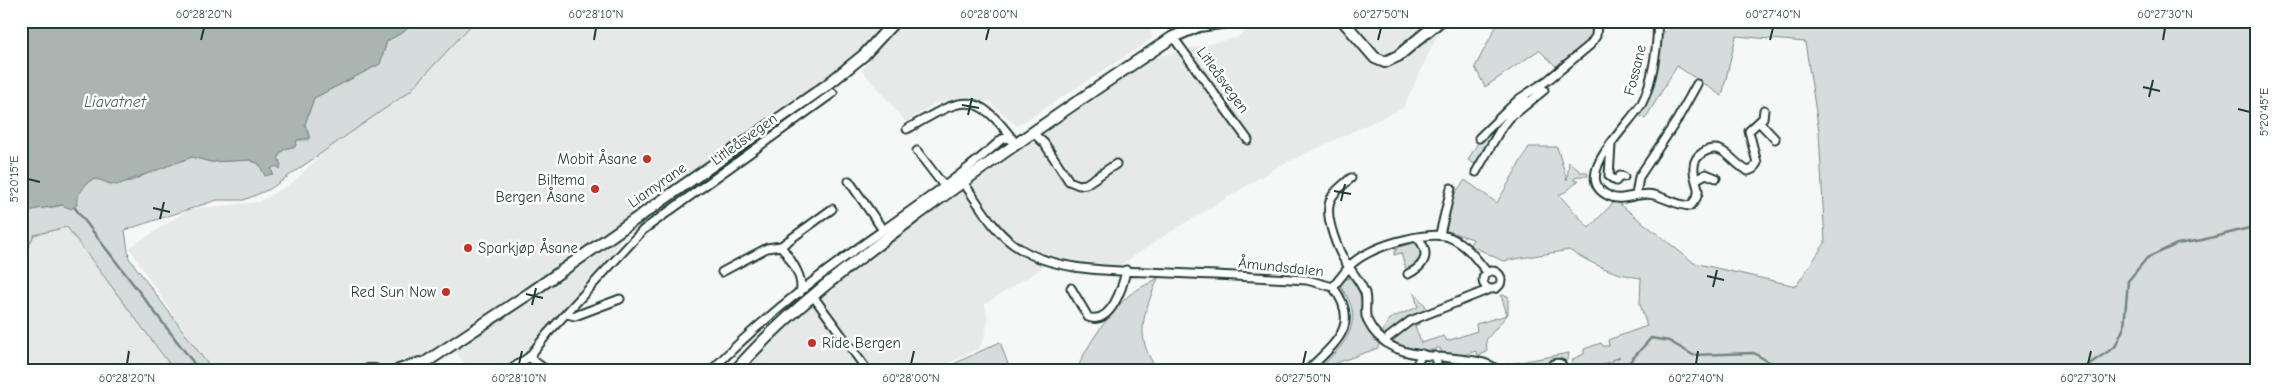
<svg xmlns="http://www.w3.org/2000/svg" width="2278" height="391" viewBox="0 0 2278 391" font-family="'Comic Neue',sans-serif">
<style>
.built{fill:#e6e9e8}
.green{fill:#d6dcdb;stroke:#7a8c88}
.water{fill:#aab5b1;stroke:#72857f}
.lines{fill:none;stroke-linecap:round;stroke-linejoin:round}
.stream{stroke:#72857f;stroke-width:2.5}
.street-casing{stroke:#1f3d34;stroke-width:11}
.secondary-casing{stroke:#1f3d34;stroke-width:14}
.street{stroke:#fff;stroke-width:7}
.secondary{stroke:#fff;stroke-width:10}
.ticks{fill:none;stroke:#1f3d34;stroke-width:2}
.poi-dot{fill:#c8321e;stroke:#fff;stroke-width:2}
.labels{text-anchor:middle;stroke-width:5;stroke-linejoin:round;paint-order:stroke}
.street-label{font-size:15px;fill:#1f3d34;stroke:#fff}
.poi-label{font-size:15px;fill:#1f3d34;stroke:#fff;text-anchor:end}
.water-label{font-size:16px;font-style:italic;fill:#49615a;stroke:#fff}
.neatline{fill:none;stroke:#1f3d34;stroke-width:2}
.ticks-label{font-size:12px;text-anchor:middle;fill:#1f3d34}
</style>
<rect width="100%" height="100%" fill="#f6f7f7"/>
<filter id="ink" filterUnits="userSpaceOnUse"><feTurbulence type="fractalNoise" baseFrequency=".02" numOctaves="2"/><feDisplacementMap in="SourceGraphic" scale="10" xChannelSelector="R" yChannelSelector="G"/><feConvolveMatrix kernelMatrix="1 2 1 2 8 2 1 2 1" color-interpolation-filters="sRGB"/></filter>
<g filter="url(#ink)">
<path class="built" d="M472,21H898L848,66L624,231L609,263L522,362L510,370H470L451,346L412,370H210L129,248L190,209L259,202L295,181L332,143Z
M901,21H1149L1152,39L1017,126L990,102L958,98L935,103L906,122L862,70Z
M1262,21H1444L1403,108L1279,166L1167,234L1109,273L1085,272L1045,266L985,304L988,321L984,338L979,348L936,370H736L786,317L857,269L960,192L1154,57L1235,38Z
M67,227L174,370H21V262L33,235Z"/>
<path class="green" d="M415,21H475L410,91L270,189L244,200H217L125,230L129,258L212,370H174L67,227L34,235L21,262V213C28,215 30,210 36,209C45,207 54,208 63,205C85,196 84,168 110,184L132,181L156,169L192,157L211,162L250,160L259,164L264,172L273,174L271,169L280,163L278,158C282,148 288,149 296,145L297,140H308L305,124L314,98L380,64L387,41L405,31Z
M1499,21H1596L1594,41L1560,70L1539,50L1485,87L1475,67Z
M1673,21H2257V370H1593L1620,357L1590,370H1570L1573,359L1584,354V349L1601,343L1603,346H1609L1608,340L1647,326L1640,304L1641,278C1615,275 1592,264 1569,250L1503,261L1470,245L1473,239L1444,230L1449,201L1465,180L1497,203L1529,147H1557L1567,180L1569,162L1581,172H1587L1588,176H1577L1573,180H1579L1567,191L1559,195L1589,228L1614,202H1617L1694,263L1796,286L1825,243L1819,131L1805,42L1736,36L1722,96L1677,66L1645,119L1637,114L1647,89L1655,45Z
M1493,131L1497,132L1477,165L1468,160L1479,141Z
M1414,243L1419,245L1422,253L1420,263L1407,272L1401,253L1394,255V253L1398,247Z
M1158,278C1144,315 1133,333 1157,370H1077C1085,348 1108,315 1125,299C1134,290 1148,284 1158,278Z
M1350,278C1371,290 1366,323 1379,341L1378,348L1317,370C1334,355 1357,335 1352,309C1350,299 1344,293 1340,285L1342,280Z
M1414,293L1425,305L1427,313L1387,337H1384L1383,331L1389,319L1418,307Z
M1501,295L1508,296V314L1486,340L1487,352L1478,356L1476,351L1464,355L1442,353L1440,348H1436V350C1421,350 1401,350 1391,339L1418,320L1419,324L1415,326L1421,343L1444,336L1447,341L1477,331L1476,324L1507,315Z
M1000,342L1010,370H941Z
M1569,353L1568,359C1557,367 1541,363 1529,365C1519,367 1512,370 1502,370L1498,366Z"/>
<path class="water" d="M21,21H415L405,31L387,41L380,64L314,98L305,124L310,138L297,140L295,147C286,147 282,149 278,158L281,165L280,169L276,166L271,169L273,174L265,176L259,164L250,160L211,162L192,157L117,185C101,184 94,170 82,190C78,196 76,197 77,205L71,209L62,205C54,206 46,208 37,209C31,210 28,215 21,213V208L29,193L21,192Z"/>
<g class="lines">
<path class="stream" d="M75,208L199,370
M21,236L26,214
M1610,370L1614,367L1626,366L1651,338L1669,341L1693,355L1754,353L1767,361L1789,370
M2080,370L2115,347L2124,327L2128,281L2147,258L2177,244L2202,240L2257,226"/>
<g class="street-casing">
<path id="street" d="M1582,21L1597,24L1600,22
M1657,21C1659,42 1652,84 1642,103C1631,124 1568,177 1609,196C1622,203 1639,191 1654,195C1666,198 1676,205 1690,206C1707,189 1692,184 1694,167C1694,155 1709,146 1720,150C1730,154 1737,166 1748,171L1753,169L1757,163L1749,131L1763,118L1764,110
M1173,37L1248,140
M1516,113L1544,90
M1759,122L1775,139
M907,129C961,99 973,86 1014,141
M1033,133L1044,143L1069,181L1079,185L1086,184L1116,164
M1479,138L1519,99L1548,80L1590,45L1596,36L1597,24
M1611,145L1609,176L1616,181L1620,176L1624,177
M917,151L944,186
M1476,172L1500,130L1525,98
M1351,178C1343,185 1333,192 1330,201C1324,218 1339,254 1349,267C1363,248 1429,228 1451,238C1467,245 1476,259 1487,272
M1697,179L1706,174L1716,178
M849,181L883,230
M963,182C980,205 994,233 1019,248C1059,274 1123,270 1170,273C1216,275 1261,277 1307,280L1333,287C1362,325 1335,343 1308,370
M1636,195L1639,177L1677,120L1697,84
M1440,234L1451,188
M781,246L832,209
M1483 280a9 9 0 1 1 18 0a9 9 0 1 1-18 0Z
M722,272L767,248L781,246C789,258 805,277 800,293
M1408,274C1425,266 1431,254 1418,238
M1333,287L1349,267C1355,276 1361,283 1365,293C1367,301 1365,309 1366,316C1369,326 1376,335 1384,341C1409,364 1480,352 1497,370
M1071,288L1088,317C1111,326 1123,286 1126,270
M813,296L867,370
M567,314L575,316L620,299
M1389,337L1410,321L1490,289
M1422,354L1418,362L1423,370
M529,357L548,333L643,230L833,93
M510,370L529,357L546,370
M712,370C762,318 820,274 879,233C921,203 964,174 1002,139L1007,138L1016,143
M1432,370L1437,362L1435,356
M1525,370H1548
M1549,370C1551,364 1556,362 1561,364L1565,370"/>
</g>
<g class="secondary-casing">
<path id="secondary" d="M1343,21L1375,58L1385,62L1398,56L1440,21
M368,370H375
M399,370L420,363
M414,370L530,293L827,85L864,55L895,21
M736,370C790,308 858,259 924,210C1006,150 1089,93 1173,37L1199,26L1235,21"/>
</g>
<use href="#street" class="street"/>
<use href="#secondary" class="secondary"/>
</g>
</g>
<path class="ticks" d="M201,40L204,28M594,40L596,28M986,40L989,28M1378,40L1381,28M1770,40L1773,28M2163,40L2165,28M2143,87L2160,91M2149,97L2153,80M962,105L979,108M2238,109L2250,112M968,115L972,98M28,179L40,182M1334,191L1351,194M1341,201L1345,184M153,208L170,212M160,219L164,202M1707,276L1724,280M1713,287L1717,270M526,294L543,298M532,305L536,288M127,364L129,351M519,364L522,351M911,364L914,351M1303,364L1306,351M1696,364L1698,351M2088,364L2091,351"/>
<g class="poi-dot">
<circle cx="647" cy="159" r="5"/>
<circle cx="595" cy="189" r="5"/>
<circle cx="468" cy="248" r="5"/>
<circle cx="446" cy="292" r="5"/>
<circle cx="812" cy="343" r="5"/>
</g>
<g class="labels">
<g class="street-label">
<text transform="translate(1635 70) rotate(-76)" y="5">Fossane</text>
<text transform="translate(1223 80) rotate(54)" y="5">Litleåsvegen</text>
<text transform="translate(744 139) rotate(-36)" y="5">Litleåsvegen</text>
<text transform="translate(657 185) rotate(-35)" y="5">Liamyrane</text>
<text transform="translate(1281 267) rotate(6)" y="5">Åmundsdalen</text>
</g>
<g class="poi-label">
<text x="637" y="164">Mobit Åsane</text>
<text x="585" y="185">Biltema<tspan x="585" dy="17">Bergen Åsane</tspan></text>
<text x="478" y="253" text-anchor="start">Sparkjøp Åsane</text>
<text x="436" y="297">Red Sun Now</text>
<text x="822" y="348" text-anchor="start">Ride Bergen</text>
</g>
<g class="water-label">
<text x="115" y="107">Liavatnet</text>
</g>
</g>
<rect width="2278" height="391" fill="none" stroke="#fff" stroke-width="55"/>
<rect x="28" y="28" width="2222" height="336" class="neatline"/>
<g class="ticks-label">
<text x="204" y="18">60°28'20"N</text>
<text x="596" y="18">60°28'10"N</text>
<text x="989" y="18">60°28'00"N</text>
<text x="1381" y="18">60°27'50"N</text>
<text x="1773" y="18">60°27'40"N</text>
<text x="2165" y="18">60°27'30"N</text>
<text transform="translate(2264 112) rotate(-90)" y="4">5°20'45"E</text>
<text transform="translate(14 179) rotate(-90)" y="4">5°20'15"E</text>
<text x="127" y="382">60°28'20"N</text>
<text x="519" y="382">60°28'10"N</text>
<text x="911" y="382">60°28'00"N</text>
<text x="1303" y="382">60°27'50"N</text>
<text x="1696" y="382">60°27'40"N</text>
<text x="2088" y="382">60°27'30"N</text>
</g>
</svg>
